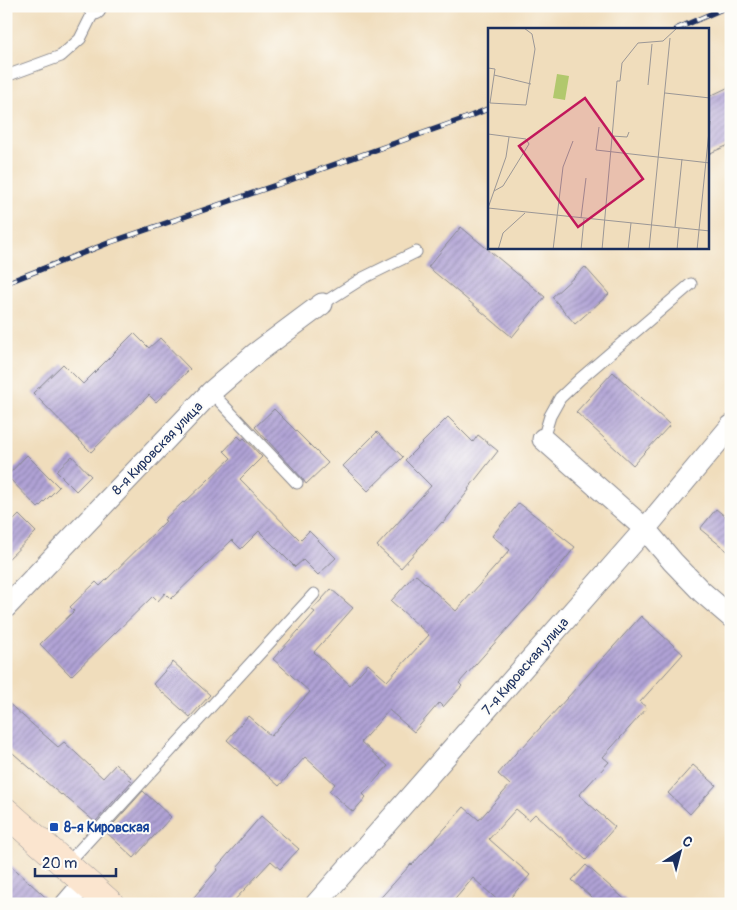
<svg xmlns="http://www.w3.org/2000/svg" width="737" height="910" viewBox="0 0 737 910" font-family="Pangolin,sans-serif">
<style>
.building{fill:url(#building-hatch)}
.lines{fill:none;stroke-linecap:round;stroke-linejoin:round}
.service-casing{stroke:#86868d;stroke-width:13}
.minor-casing{stroke:#86868d;stroke-width:23}
.secondary-casing{stroke:#86868d;stroke-width:29}
.service{stroke:#fff;stroke-width:11}
.minor{stroke:#fff;stroke-width:21}
.secondary{stroke:#fbe5cf;stroke-width:28}
.rail-casing{stroke:#1b2f5e;stroke-width:5.5}
.rail{stroke:#fdfcf7;stroke-width:4;stroke-dasharray:11;stroke-linecap:butt}
.transit-dot{fill:#1a4fb4;stroke:#fdfcf7;stroke-width:2}
.labels{text-anchor:middle;stroke-width:4;stroke-linejoin:round;paint-order:stroke}
.street-label{font-size:14px;fill:#1b2f5e;stroke:#fdfcf7}
.transit-label{font-size:14px;font-weight:bold;fill:#164399;stroke:#fdfcf7;text-anchor:start}
.inset-road{fill:none;stroke:#9b9796;stroke-width:1}
.view{fill:#c2185b;fill-opacity:0.15;stroke:#c2185b;stroke-width:2.5}
.inset-edge{fill:none;stroke:#1b2f5e;stroke-width:2.5}
</style>
<defs>
<pattern id="building-hatch" width="6" height="6" patternUnits="userSpaceOnUse" patternTransform="scale(1.25)"><rect width="6" height="6" fill="#b0a2d5"/><path d="M-1 1l2-2M0 6l6-6M5 7l2-2" fill="none" stroke="#8e84b0"/></pattern>
</defs>
<rect width="100%" height="100%" fill="#fdfcf7"/>
<filter id="ink" filterUnits="userSpaceOnUse"><feTurbulence type="fractalNoise" baseFrequency=".02" numOctaves="2"/><feDisplacementMap in="SourceGraphic" scale="10" xChannelSelector="R" yChannelSelector="G"/><feConvolveMatrix kernelMatrix="1 2 1 2 8 2 1 2 1" color-interpolation-filters="sRGB"/></filter>
<filter id="wash" filterUnits="userSpaceOnUse"><feTurbulence type="fractalNoise" baseFrequency=".0096" numOctaves="4" result="noise"/><feDisplacementMap in="SourceGraphic" scale="20" xChannelSelector="R" yChannelSelector="G"/><feGaussianBlur stdDeviation="1.12" result="paint"/><feColorMatrix in="noise" values="0 0 0 0 0 0 0 0 0 0 0 0 0 0 0 0 0 1.4 0 .05"/><feComposite in="paint" operator="in"/></filter>
<g filter="url(#wash)">
<rect width="100%" height="100%" fill="#f0ddbc"/>
<g id="blocks">
<path class="building" d="M731,86V144L708,154V97Z
M461,227L545,297L512,337L428,267Z
M585,267L609,294L575,324L552,297Z
M134,333L149,348L160,338L190,369L156,402L149,395L91,452L33,393L63,364L83,384Z
M613,372L670,425L633,465L576,412Z
M274,409L328,463L306,484L302,478L255,427Z
M448,417L473,442L478,435L498,451L468,489L469,490L443,523L442,522L401,568L377,546L431,486L405,460Z
M377,432L403,457L368,491L343,466Z
M238,436L242,440L244,438L262,457L240,479L300,540L309,531L336,558L318,575L303,560L295,567L259,531L241,549L232,540L171,599L165,593L158,601L153,596L71,676L40,644L74,611L70,607L96,582L100,586L166,521L164,520L183,502L184,503L231,458L224,451Z
M27,455L59,487L38,508L7,476Z
M72,456L91,476L76,491L56,471Z
M519,503L575,547L534,599L459,683L462,686L443,707L439,703L414,732L389,710L361,742L388,766L363,794L366,797L353,812L329,791L335,784L305,757L279,786L227,740L248,716L271,736L310,692L273,659L315,612L312,610L331,589L353,608L314,652L350,685L368,664L387,681L429,635L391,601L415,574L456,611L510,550L492,536Z
M716,509L731,521V554L700,529Z
M19,515L36,532L6,561V528Z
M641,616L683,654L640,702L647,708L603,757L609,762L579,795L615,827L586,860L535,814L529,820L516,809L489,839L530,875L505,904H502L473,878L451,904H375L411,864L412,865L464,807L479,820L510,785L498,774L521,747L522,748Z
M173,662L210,695L190,717L153,684Z
M6,701L58,747L64,742L103,778L116,764L131,777L129,779L132,781L95,822L62,794L61,795L6,747Z
M693,765L716,785L690,814L668,793Z
M143,791L171,817L134,858L106,832Z
M261,816L299,849L280,869L271,861L231,904H188L218,869L216,868Z
M6,861L53,904H6Z
M586,865L630,904H599L572,880Z"/>
</g>
</g>
<g filter="url(#ink)">
<use href="#blocks" fill-opacity="0" stroke="#86868d" stroke-width="1"/>
<g class="lines">
<g class="service-casing">
<path id="service" d="M6,76L61,56L80,39L95,9
M322,304L363,278L416,252
M211,392L297,483
M543,439L550,416L560,398L580,379L691,284
M66,865L314,594"/>
</g>
<g class="minor-casing">
<path id="minor" d="M93,6L95,9
M543,439L645,529L673,562L702,592L731,617
M6,607L211,392L255,354L322,304
M66,904L85,882
M316,904L645,529L731,426"/>
</g>
<g class="secondary-casing">
<path id="secondary" d="M6,812L110,904"/>
</g>
<use href="#service" class="service"/>
<use href="#minor" class="minor"/>
<use href="#secondary" class="secondary"/>
<g class="rail-casing">
<path id="rail" d="M676,29L729,6
M6,283L111,242L279,184L466,118L490,108"/>
</g>
<use href="#rail" class="rail"/>
</g>
</g>
<rect class="transit-dot" x="49" y="822" width="10" height="10" rx="2.5"/>
<g class="labels">
<g class="street-label">
<text transform="translate(157 448) rotate(-46)" y="5">8-я Кировская улица</text>
<text transform="translate(525 666) rotate(-49)" y="5">7-я Кировская улица</text>
</g>
<g class="transit-label">
<text x="64" y="832">8-я Кировская</text>
</g>
</g>
<g transform="translate(488 28)">
<rect width="221" height="221" fill="#f0ddbc"/>
<path d="M69,46L81,48L77,72L65,70Z" fill="#b1c86d"/>
<path class="inset-road" d="M0,40L7,41L2,75L38,77L47,21L44,6L36,0M6,47L43,56M160,57L164,16M177,65L222,70M111,99L108,122L222,135M0,106L38,111L41,116L15,158L6,163M124,108L139,109L141,104M0,180L18,129L21,109M0,180L222,203M93,190L98,150M187,199L194,131M10,222L15,205L37,185M65,222L75,139L85,113M93,222L96,191M114,222L129,53H132L134,35L150,15L175,13L189,0M140,222L143,195M161,222L182,10M189,222L191,200M209,222L222,93"/>
<path class="view" d="M97,70L155,151L90,199L31,118Z"/>
<rect width="221" height="221" class="inset-edge"/>
</g>
<rect width="737" height="910" fill="none" stroke="#fdfcf7" stroke-width="25"/>
<g transform="translate(680 852) rotate(36)" stroke="#fdfcf7" stroke-width="4" paint-order="stroke">
<path d="M0-4L9 19L0 12L-9 19Z" fill="#1b2f5e"/>
<text y="-8" font-size="14" font-weight="bold" text-anchor="middle" fill="#1b2f5e">С</text>
</g>
<path d="M35 868v8h81v-8" fill="none" stroke="#1b2f5e" stroke-width="2.5"/>
<text x="42" y="868" font-size="15" fill="#1b2f5e" stroke="#fdfcf7" stroke-width="4" paint-order="stroke">20 m</text>
</svg>
